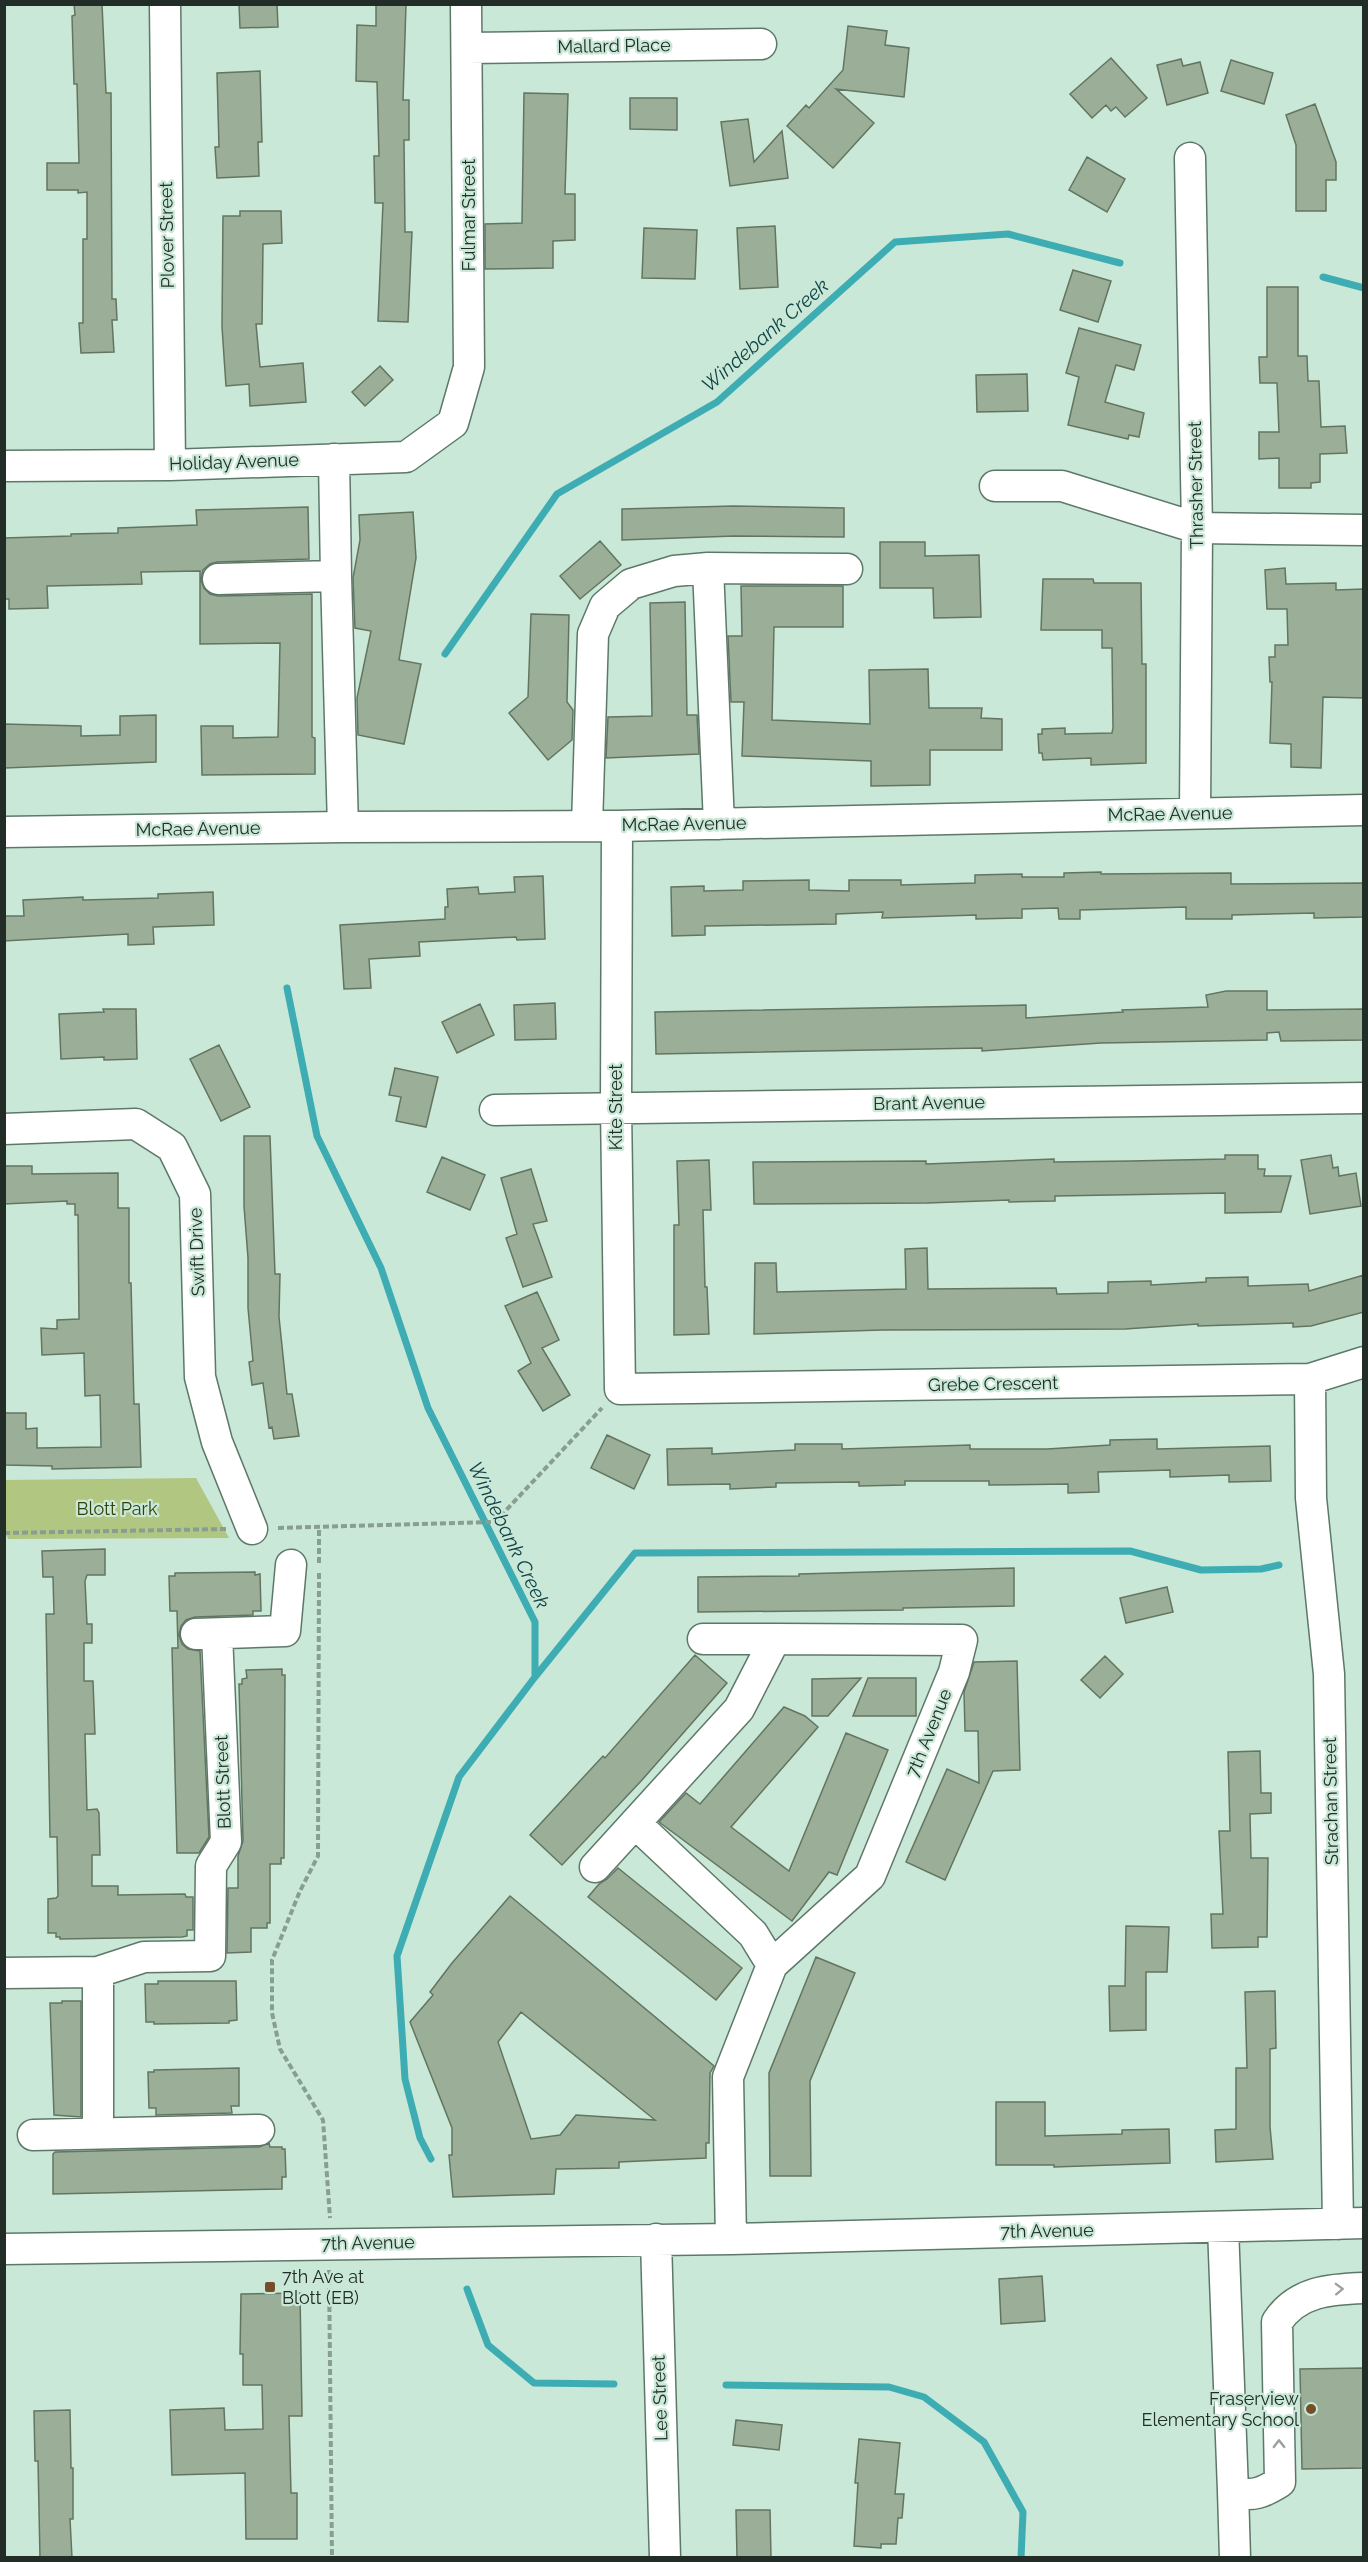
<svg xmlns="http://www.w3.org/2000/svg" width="1368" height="2562" viewBox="0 0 1368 2562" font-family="Raleway,sans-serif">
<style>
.green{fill:#b1c681}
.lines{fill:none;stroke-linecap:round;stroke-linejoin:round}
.stream{stroke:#3dadb3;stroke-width:7}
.building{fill:#9baf98;stroke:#637560;stroke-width:1.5;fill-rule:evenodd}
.minor-casing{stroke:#5d7869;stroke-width:33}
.path{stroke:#879e91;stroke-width:4;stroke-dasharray:6 3;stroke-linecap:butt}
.minor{stroke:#fff;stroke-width:30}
.oneway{stroke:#9ba09d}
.poi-dot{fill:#734e29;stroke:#c9e8d7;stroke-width:2}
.labels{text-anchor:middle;stroke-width:4.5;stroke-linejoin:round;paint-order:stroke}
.street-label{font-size:18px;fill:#212d26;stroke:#c9e8d7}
.park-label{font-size:18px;fill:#333f08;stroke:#c9e8d7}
.poi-label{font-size:18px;fill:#212d26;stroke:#c9e8d7;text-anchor:start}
.water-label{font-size:20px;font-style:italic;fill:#114346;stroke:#c9e8d7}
</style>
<rect width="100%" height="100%" fill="#c9e8d7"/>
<path class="green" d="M196,1478L229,1538L8,1539L5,1531V1480Z"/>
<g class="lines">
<path class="stream" d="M1323,277L1364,288
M445,654L557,494L717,402L895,242L1008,234L1120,263
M287,988L317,1136L381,1268L428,1408L535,1622V1677L459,1777L397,1956L405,2079L420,2138L431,2159
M535,1677L635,1553L1130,1551L1201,1570L1261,1569L1279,1565
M467,2289L488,2345L534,2383L614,2384
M726,2385L889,2387L924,2397L984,2442L1023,2512L1021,2558"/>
</g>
<path class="building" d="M74,4H102L106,93H111L112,299H116L117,320H112L114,352L81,353L79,323H83V239H87V192L78,193V190H47V163H79L77,84H74L72,16L75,15Z
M239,4H277L278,27L240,28Z
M376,4H406L403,100H409V140H404L405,232H412L408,322L378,321L383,203H375L374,156H379L377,82L356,81L357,25L376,26Z
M848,26L887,31L885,45L909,48L904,97L836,89L874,123L833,168L787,126L806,105L809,108L843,70Z
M1111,58L1147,98L1125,117L1116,107L1111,111L1106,105L1092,118L1070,94Z
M1181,59L1183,66L1200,62L1208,93L1167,105L1157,65Z
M1231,60L1273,73L1264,104L1221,91Z
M260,71L262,142H258L259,176L217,178L215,147H219L217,73Z
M524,93L568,94L565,194H575V240L553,241V268L485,269V224L522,223Z
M630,98H677V130L630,129Z
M1315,104L1336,162V180H1326V211H1296V145L1286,115Z
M748,119L754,162L782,131L788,178L730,186L721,122Z
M1087,157L1125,179L1107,212L1069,190Z
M240,211H281L282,243L263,244L262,324H256L260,367L303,363L306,402L250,406L249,384L226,386L222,327L223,216H240Z
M775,226L778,287L740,289L737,228Z
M644,228L697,230L695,279L642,278Z
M1073,270L1111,281L1098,322L1060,310Z
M1267,287H1298V356H1307L1308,381H1319L1321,427L1345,426L1347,453L1320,454V482L1311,483V488H1279V458L1259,459V432H1279L1277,383H1260L1259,357H1267Z
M1079,328L1141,345L1134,370L1116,365L1105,402L1144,413L1139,437L1129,435L1128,439L1068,425L1079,377L1066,373Z
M380,366L393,380L365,406L352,392Z
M1027,374L1028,411L977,412L976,375Z
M733,506L844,508V537L734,536L622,540V509Z
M308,507L309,559L217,562L210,564L203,570L201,580L204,588L210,594L218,596L312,594V737L315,738V774L202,775L201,726H233V738L278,737L280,643L200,644V571L141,572L142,584L47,586L48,608L9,609V599H4V538L71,536V534L118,533V528L197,525L196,510Z
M413,512L416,558L399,660L421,664L404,744L358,735L357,698L371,631L355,628L353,578L360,540L359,515Z
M600,541L621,565L580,599L560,576Z
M880,542H925V556L979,555L981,617L934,618L933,588H880Z
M1285,568L1286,584L1336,583V590L1364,589V698L1323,697L1321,768L1291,767V744L1270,743L1272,682H1270L1269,657H1275V645H1288L1287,609H1267L1265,570Z
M1043,579H1093L1094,583H1141L1142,664H1146V763L1091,765V758L1043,760L1042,753H1039L1038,734H1042V729L1065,728V734L1112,733L1113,728L1112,648H1102V630H1041Z
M741,586H843V627H774L772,720L870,724L869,670L928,669L929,708H982L981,718L1002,719V750H930V785L871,786V761L742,756L744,702H731L728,636H742Z
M685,602L687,715H697L699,754L606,758L608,717L652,716L650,603Z
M531,614L569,615L567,702L573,710L572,740L548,760L509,713L528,697Z
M156,715V762L5,768L4,724L81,726V736L120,735V716Z
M1101,872V874L1231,873V884L1364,883V917L1314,918V913L1232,915V919H1186V907L1080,910V919H1059L1058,908L1022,909V918L976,919V915L882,918L883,912L836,914V924L705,926V935L672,936L671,887L704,886V891L743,890V881L809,880V890L849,891V880H901V885L975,883V875L1022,874V877H1064V873Z
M543,876L545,939L517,940L516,937L419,942L420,956L369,959L371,988L344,989L340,925L445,919V907H448L447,889L478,887L479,894L515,892L514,877Z
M213,892L214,925L153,927L154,944L128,945V934L4,941V916H24L23,900L83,897V900L158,898V894Z
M1226,991H1267V1010L1364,1009V1040L1281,1041L1279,1032L1267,1033V1040L1101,1043L982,1051V1048L656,1054L655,1012L1026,1005V1018L1123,1012L1122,1010L1208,1007L1206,995Z
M555,1003L556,1039L515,1040L514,1005Z
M480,1004L494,1035L457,1053L442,1022Z
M103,1009H136L137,1059L104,1060V1057L61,1059L59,1014L104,1012Z
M219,1045L250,1107L221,1121L190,1059Z
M395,1068L438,1077L426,1127L396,1121L401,1097L389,1095Z
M244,1136H270L275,1274H280L279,1317L287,1394H292L299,1436L274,1439L272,1427L269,1428L263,1383L252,1385L249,1362L253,1361L248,1308V1258L244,1206Z
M1225,1155H1258V1169H1265L1264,1176H1291L1281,1212L1225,1213V1193L1055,1196V1201L1009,1202V1200L927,1203L754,1204L753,1162L926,1161V1164L1054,1159V1162L1131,1161L1225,1159Z
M1331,1155L1333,1168L1338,1167L1339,1176L1356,1173L1361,1206L1310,1214L1301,1160Z
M442,1157L485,1175L470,1210L427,1192Z
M709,1160L711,1210H703L705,1287H707L709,1334L674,1335V1225H679L677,1161Z
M4,1166H32V1174L118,1173V1208H129V1283H131L134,1404H139L141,1467L52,1469V1466L4,1465V1413H26V1429L37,1428V1448L101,1447L100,1395L85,1396L84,1353L42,1355L41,1328L57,1329V1320L79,1319L78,1215H75V1204H67V1201L4,1204Z
M531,1169L547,1221L533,1224L552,1277L523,1287L506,1238L517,1234L501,1178Z
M927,1248L928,1289L1056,1288L1057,1294L1108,1293V1282L1151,1281V1285L1206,1282V1278L1248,1277V1286L1308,1284L1309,1291L1364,1275V1312L1311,1326L1293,1327V1323L1198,1326V1324L1125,1329L882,1330L754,1334L755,1263H776L777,1292L906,1289L905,1249Z
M537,1292L559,1340L542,1348L570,1395L543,1411L518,1371L531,1363L505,1306Z
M607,1435L650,1455L634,1489L591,1468Z
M1157,1439V1449L1270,1446L1271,1481L1229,1482V1475L1170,1477V1470L1098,1472L1099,1492L1068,1493V1484L989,1485V1481H905V1485L859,1486V1482L776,1483V1487L730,1489V1484L668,1485L667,1449L712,1448V1454L795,1450V1444H842V1449L970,1445V1449H1047L1110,1445V1440Z
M105,1549V1575H87L85,1581L87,1624H92V1643H84V1681H93L95,1734H85L87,1810L97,1809L99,1813L100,1855H92V1886H118V1895L185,1894L186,1897H193V1930H187V1936L182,1937L60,1939V1937H56V1933H48V1899L56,1898L58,1896L57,1837H50L46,1614H54L53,1577H43L42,1551Z
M1014,1568V1606L903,1608V1610L698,1612V1577L799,1576V1574Z
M255,1572V1575L260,1574L261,1611H253V1615L195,1617L186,1620L181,1626L179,1635L182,1644L188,1649L200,1651L209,1837L199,1853H177L172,1648H178L177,1611H170L169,1576H175V1573Z
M1167,1587L1173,1612L1126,1623L1120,1598Z
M695,1655L727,1683L642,1780L562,1865L530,1835L603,1756L605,1758Z
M1105,1656L1123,1674L1100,1698L1081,1680Z
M1017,1661L1020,1770L993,1771L945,1880L906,1862L947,1769L979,1783L978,1731H965L964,1692L974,1662Z
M282,1669V1675H285L284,1858H281V1864H270V1923H267V1928H251V1952L227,1953L228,1888H238V1856L243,1841L239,1684H242V1679L247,1678L246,1670Z
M861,1678L828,1716H812V1679Z
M868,1678H916V1716H853Z
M784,1707L805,1716L818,1727L731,1827L789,1871L846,1733L888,1750L837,1875L829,1872L792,1921L659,1822L686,1793L700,1804Z
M1260,1751L1261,1793H1271V1813L1250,1814L1251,1858H1268L1267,1937H1258V1947L1212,1948L1211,1914H1223L1219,1831H1230L1228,1752Z
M618,1868L742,1968L716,2000L588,1897L599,1884L607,1879Z
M510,1896L714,2066L710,2073L709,2143H706V2158L619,2162V2168L556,2169L554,2194L453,2197L449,2155H452V2128L410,2022L433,1995L430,1992L452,1963ZM521,2012L655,2120L576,2115L560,2135L531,2139L498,2042Z
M1126,1926L1169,1927L1167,1972H1146V2030L1110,2031L1109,1986H1125Z
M816,1957L855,1973L810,2081L811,2176H770L769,2073Z
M158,1981H236L237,2020L229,2021V2023L154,2024V2022H146L145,1984H158Z
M1275,1991L1276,2048L1270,2049V2127L1273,2159L1216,2162L1215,2130L1236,2129V2068H1247L1245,1992Z
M62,2001H81V2117L54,2115L50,2003H62Z
M239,2068V2106H231L232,2113L156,2115V2108H149L148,2072H154V2070Z
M996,2102H1045V2136L1122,2134V2130L1169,2129L1170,2163L1054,2167V2165H996Z
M269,2143L270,2147H282V2149H285L286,2177H282V2189L53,2194V2154L55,2152L259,2147Z
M1042,2276L1045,2321L1001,2324L999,2279Z
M300,2293L302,2416H289L291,2493H297V2539H246L245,2473L172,2475L170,2410L224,2408L225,2430L263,2429L262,2385H243V2354H240L241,2294Z
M1364,2368V2468L1302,2469L1300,2369Z
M70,2410L71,2468H73V2519H70L72,2558H40L38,2461H35L34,2411Z
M736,2420L782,2425L779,2450L733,2445Z
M859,2439L900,2443L895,2494H904L902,2518H898L896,2544H881V2548L854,2546L858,2483H855Z
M736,2510H770L771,2558H737Z"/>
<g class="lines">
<g class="minor-casing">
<path id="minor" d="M165,4L170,465
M468,48L761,44
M1190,158L1197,528L1195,813
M334,459L336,576
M4,466L170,465L406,457L453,423L469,367L466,4
M995,486H1062L1197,528L1364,530
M708,568L719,824
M218,579L336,576L343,827
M587,826L593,634L605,606L631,584L674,571L708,568L847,569
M617,826L616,1107L620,1389L1310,1379L1364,1362
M4,832L343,827L617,826L1364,810
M495,1110L1364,1098
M4,1129L136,1124L172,1147L195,1194L200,1377L217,1442L252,1529
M1310,1379L1311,1498L1329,1674L1338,2224
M196,1634L285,1631L291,1565
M703,1639H775
M635,1823L753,1934L772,1965
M595,1867L739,1709L775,1639L962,1640L954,1672L870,1876L772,1965L728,2077L731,2239
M98,1972V2133
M4,1973L98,1972L144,1957L210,1956L211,1866L226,1842L217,1634
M33,2135L259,2130
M1223,2227L1233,2491C1252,2498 1264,2492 1280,2482L1277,2322C1297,2291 1331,2289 1364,2288
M656,2239L665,2558
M4,2249L731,2239L1364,2223
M1233,2491L1235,2558"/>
</g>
<path class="path" d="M278,1528L495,1522L602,1408
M4,1533L226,1529
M319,1563V1527
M319,1573L318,1856L300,1891L272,1960V2013L280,2049L323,2120L330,2218
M329,2270L332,2558"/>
<use href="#minor" class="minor"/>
</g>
<defs><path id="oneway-chevron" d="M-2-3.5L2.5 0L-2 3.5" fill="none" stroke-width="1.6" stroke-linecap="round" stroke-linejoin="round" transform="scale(1.5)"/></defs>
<g class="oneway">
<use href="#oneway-chevron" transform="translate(1339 2289) rotate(-2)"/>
<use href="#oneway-chevron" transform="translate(1279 2444) rotate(-91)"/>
</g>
<g class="poi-dot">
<rect x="264" y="2281" width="12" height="12" rx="3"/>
<circle cx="1311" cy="2409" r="6"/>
</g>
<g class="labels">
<g class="street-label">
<text transform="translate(614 46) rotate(-1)" y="6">Mallard Place</text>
<text transform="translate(469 215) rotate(-90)" y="6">Fulmar Street</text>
<text transform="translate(167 235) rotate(-91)" y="6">Plover Street</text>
<text transform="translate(234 462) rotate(-2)" y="6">Holiday Avenue</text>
<text transform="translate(1196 485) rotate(-91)" y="6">Thrasher Street</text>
<text transform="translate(1170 814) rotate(-1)" y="6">McRae Avenue</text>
<text transform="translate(684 824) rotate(-1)" y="6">McRae Avenue</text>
<text transform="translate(198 829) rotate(-1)" y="6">McRae Avenue</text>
<text transform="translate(929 1103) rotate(-1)" y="6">Brant Avenue</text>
<text transform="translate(616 1107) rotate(-90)" y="6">Kite Street</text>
<text transform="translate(197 1252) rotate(-92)" y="6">Swift Drive</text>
<text transform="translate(993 1384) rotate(-1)" y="6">Grebe Crescent</text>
<text transform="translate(929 1733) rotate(-68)" y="6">7th Avenue</text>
<text transform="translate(223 1782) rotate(-92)" y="6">Blott Street</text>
<text transform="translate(1331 1801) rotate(-91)" y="6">Strachan Street</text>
<text transform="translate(1047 2231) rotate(-1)" y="6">7th Avenue</text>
<text transform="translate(368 2243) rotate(-1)" y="6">7th Avenue</text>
<text transform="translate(660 2398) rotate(-92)" y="6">Lee Street</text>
</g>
<g class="park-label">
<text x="117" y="1515">Blott Park</text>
</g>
<g class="poi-label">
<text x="282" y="2283">7th Ave at<tspan x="282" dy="21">Blott (EB)</tspan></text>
<text x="1299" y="2405" text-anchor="end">Fraserview<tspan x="1299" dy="21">Elementary School</tspan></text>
</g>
<g class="water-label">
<text transform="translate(765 335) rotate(-41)" y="7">Windebank Creek</text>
<text transform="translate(509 1535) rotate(64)" y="7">Windebank Creek</text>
</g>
</g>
<rect width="1368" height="2562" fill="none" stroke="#212d26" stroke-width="12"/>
</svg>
